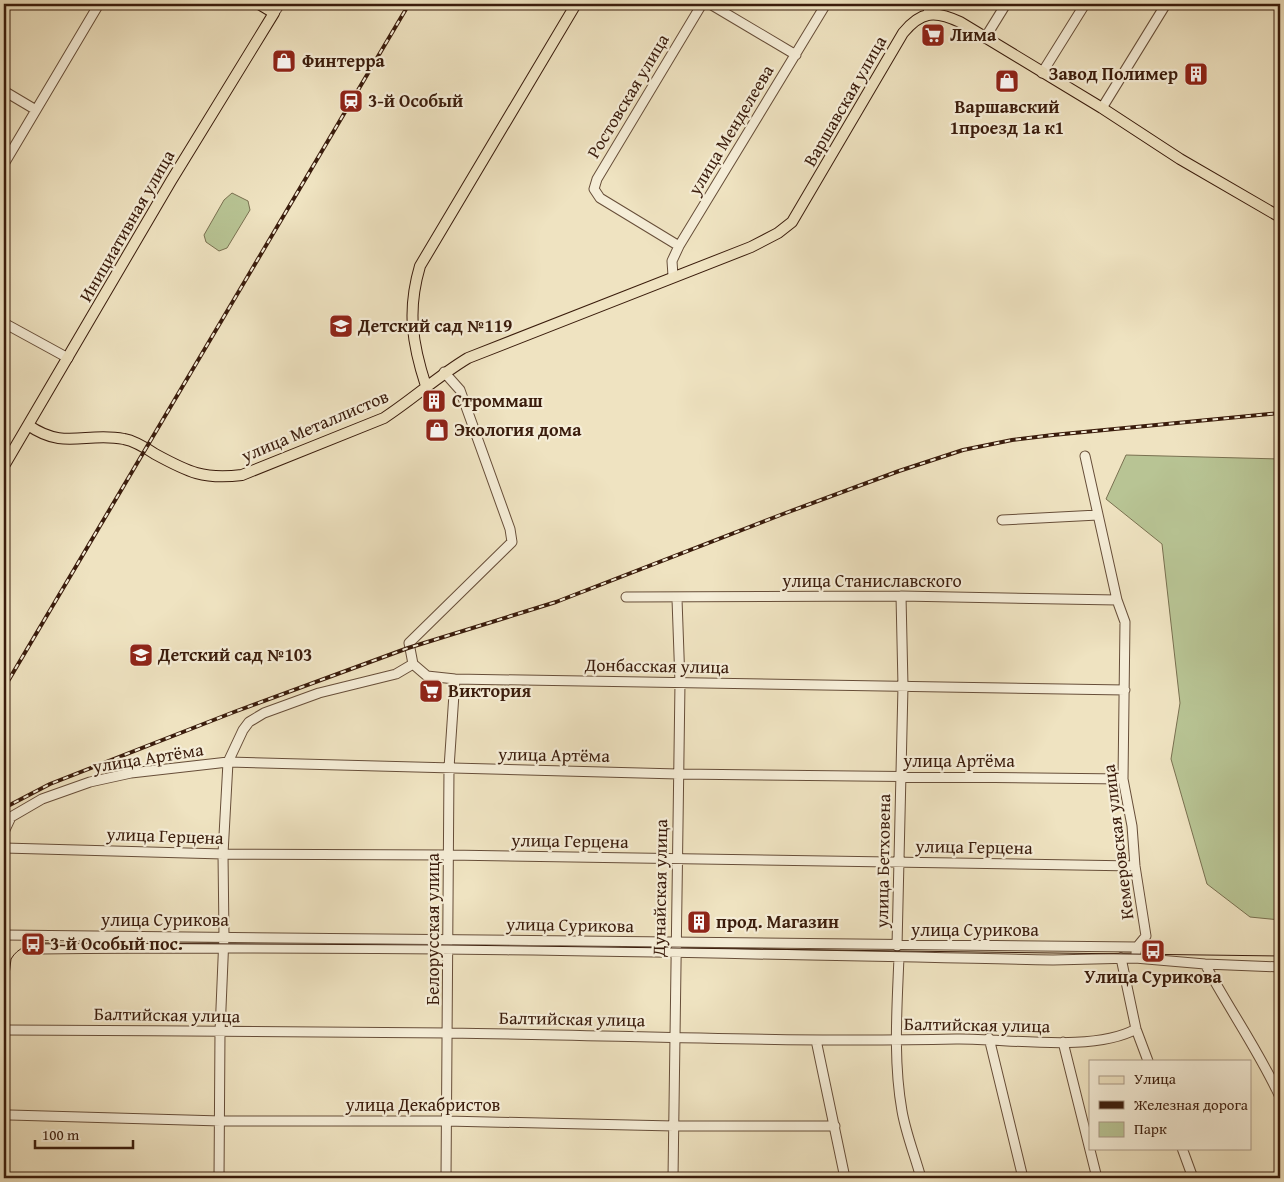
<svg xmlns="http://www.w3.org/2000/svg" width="1284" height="1182" viewBox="0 0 1284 1182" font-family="'Gentium Book Plus',serif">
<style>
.green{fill:#b8c494;stroke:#797050}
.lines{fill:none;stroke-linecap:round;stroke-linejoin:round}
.minor-casing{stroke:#674e39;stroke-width:11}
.major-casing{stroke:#3a1c0c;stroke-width:12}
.minor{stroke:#f5edd7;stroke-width:9}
.major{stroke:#efe3c1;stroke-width:10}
.tram{stroke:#3a1c0c;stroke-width:1}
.rail-casing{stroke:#3a1c0c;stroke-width:4}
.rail{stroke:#f5edd7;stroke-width:2;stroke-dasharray:5.5;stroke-linecap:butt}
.labels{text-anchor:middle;stroke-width:4.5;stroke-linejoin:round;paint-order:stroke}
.poi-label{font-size:18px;font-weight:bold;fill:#3a1c0c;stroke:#f5edd7;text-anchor:start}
.street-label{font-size:18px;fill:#3a1c0c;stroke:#f5edd7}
</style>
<rect width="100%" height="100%" fill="#efe3c1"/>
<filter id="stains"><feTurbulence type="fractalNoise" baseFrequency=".004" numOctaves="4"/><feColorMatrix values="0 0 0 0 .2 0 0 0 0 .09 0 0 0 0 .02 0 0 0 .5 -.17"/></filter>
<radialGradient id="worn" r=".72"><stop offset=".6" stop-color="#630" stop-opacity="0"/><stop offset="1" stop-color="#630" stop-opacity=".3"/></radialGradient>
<path class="green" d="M232,193L248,201L250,210L227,248L219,251L206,242L204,235L224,200Z
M1126,455L1280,459V920L1250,917L1207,884L1171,759L1180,703L1162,544L1106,499Z"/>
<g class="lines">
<g class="minor-casing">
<path id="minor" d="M710,4L796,55
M928,4L929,15
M274,13L280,4
M985,38L1006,4
M1042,73L1085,4
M4,91L36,110
M1102,108L1166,4
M4,164L99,4
M679,246L600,198L594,189L597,179L702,4
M673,276L672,261L679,246L826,4
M4,323L68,358
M1085,456L1117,600L1125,622L1123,779L1132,826L1135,866L1146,936L1137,947L1136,953
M1002,520L1098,515
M626,597L901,596L1117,600
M413,664L427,676L455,679L1125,690
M413,664L409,643L512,542L510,529L460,390L444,372
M4,832L11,817L42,799L90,782L131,773L228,762L678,774L1123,779
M4,848L223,854L449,855L1135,866
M4,935L1137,947
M897,946L903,686L901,596
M41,949C378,945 715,953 1053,960L1135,958L1205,964L1280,967
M899,957C897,1008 893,1060 902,1111C906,1134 915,1156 921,1178
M1121,958L1136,1029L1148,1061
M1205,964C1229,1009 1259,1051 1280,1097
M5,1030C153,1031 301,1031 449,1033C618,1035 787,1043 956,1039C1005,1038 1093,1053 1136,1029
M989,1038L1023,1178
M816,1040L845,1178
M1063,1042L1097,1178
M10,1115L221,1121H446L674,1126H835
M1182,1148L1193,1178
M219,1178L220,1032L224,936L223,854L228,762L243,730L249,722L264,713L319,693L396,674L413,664
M446,1178L449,768L455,679
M673,1178L680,683L677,599"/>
</g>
<g class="major-casing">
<path id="major" d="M426,386C412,343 407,310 420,266L576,4
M28,425C65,451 86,431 124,439C135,441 146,448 155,454C188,472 204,480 242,475L384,418C413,399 438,376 468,358L751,247L778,233L792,222L903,33C921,11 935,10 960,22L1102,108L1180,159L1280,217
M4,466L171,181L274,13L259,4"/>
</g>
<use href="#minor" class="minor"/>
<use href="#major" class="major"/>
<path class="tram" d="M4,1017L11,959C18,947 30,944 43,943L448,945L1280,956"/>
<g class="rail-casing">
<path id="rail" d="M4,688L409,4
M4,808L50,784L234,712L408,648L556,602L783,514L899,471L963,450L1012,440L1053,435L1280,413"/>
</g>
<use href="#rail" class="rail"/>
</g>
<defs>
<g id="supermarket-square" transform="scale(1.25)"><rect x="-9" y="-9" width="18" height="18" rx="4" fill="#8f2418" stroke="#f5edd7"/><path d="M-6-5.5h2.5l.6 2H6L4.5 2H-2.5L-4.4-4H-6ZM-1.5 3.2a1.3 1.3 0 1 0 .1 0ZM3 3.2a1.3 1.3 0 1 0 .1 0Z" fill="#fff"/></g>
<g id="shop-square" transform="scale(1.25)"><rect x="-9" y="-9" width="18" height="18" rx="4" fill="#8f2418" stroke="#f5edd7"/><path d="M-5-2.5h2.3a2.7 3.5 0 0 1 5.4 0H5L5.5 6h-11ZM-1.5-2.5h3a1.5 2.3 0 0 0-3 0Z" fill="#fff"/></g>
<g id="building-square" transform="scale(1.25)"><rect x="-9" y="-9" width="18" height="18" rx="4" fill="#8f2418" stroke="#f5edd7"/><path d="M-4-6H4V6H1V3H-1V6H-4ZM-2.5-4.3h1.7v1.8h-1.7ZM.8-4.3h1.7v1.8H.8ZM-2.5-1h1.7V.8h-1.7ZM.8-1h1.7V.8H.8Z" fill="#fff"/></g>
<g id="station-square" transform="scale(1.25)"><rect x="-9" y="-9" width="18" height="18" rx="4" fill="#8f2418" stroke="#f5edd7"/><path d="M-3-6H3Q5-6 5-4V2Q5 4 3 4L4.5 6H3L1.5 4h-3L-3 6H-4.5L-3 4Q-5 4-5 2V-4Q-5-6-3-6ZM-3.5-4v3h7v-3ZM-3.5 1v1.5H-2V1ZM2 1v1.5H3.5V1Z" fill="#fff"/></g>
<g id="school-square" transform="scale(1.25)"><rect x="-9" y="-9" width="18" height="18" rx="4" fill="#8f2418" stroke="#f5edd7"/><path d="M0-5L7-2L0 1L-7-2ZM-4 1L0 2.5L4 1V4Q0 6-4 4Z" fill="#fff"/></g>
<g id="bus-square" transform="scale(1.25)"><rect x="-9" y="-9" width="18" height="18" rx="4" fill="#8f2418" stroke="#f5edd7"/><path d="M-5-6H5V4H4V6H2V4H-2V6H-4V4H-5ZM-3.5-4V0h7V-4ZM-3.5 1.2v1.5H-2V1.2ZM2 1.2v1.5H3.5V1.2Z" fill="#fff"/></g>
</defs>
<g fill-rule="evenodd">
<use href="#supermarket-square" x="933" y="35"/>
<use href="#shop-square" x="284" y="61"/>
<use href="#building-square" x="1196" y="74"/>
<use href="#shop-square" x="1007" y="81"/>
<use href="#station-square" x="351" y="101"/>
<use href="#school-square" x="341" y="326"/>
<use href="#building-square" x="434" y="401"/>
<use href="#shop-square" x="437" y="430"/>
<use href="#school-square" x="141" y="655"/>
<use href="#supermarket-square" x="431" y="691"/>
<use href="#building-square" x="699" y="922"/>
<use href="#bus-square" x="33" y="944"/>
<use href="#bus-square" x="1153" y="951"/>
</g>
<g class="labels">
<g class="poi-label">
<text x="950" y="41">Лима</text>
<text x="302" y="67">Финтерра</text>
<text x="1178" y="80" text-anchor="end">Завод Полимер</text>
<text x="368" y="107">3-й Особый</text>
<text x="1007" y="113" text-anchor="middle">Варшавский<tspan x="1007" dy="21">1проезд 1а к1</tspan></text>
<text x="358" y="332">Детский сад №119</text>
<text x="452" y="407">Строммаш</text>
<text x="454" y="436">Экология дома</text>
<text x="158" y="661">Детский сад №103</text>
<text x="448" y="697">Виктория</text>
<text x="716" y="928">прод. Магазин</text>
<text x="50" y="950">3-й Особый пос.</text>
<text x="1153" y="983" text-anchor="middle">Улица Сурикова</text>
</g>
<g class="street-label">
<text transform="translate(628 96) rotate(-59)" y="6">Ростовская улица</text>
<text transform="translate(845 101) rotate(-60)" y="6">Варшавская улица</text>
<text transform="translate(731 130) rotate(-59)" y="6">улица Менделеева</text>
<text transform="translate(127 226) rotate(-60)" y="6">Инициативная улица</text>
<text transform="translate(315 426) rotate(-23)" y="6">улица Металлистов</text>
<text x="872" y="587">улица Станиславского</text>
<text transform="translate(657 666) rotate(1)" y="6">Донбасская улица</text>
<text transform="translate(554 755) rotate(1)" y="6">улица Артёма</text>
<text transform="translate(148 758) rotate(-9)" y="6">улица Артёма</text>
<text x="959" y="767">улица Артёма</text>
<text transform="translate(165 836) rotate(2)" y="6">улица Герцена</text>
<text transform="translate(570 841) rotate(1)" y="6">улица Герцена</text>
<text transform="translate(1118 842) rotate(-97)" y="6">Кемеровская улица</text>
<text transform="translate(974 847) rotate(1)" y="6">улица Герцена</text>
<text transform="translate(883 861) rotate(-89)" y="6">улица Бетховена</text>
<text transform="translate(660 888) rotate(-89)" y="6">Дунайская улица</text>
<text x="165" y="926">улица Сурикова</text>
<text transform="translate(570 925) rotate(1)" y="6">улица Сурикова</text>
<text transform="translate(433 929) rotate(-90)" y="6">Белорусская улица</text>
<text x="975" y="936">улица Сурикова</text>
<text transform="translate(167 1015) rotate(1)" y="6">Балтийская улица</text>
<text transform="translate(572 1019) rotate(1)" y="6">Балтийская улица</text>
<text transform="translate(977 1025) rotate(1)" y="6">Балтийская улица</text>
<text x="423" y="1111">улица Декабристов</text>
</g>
</g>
<rect width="1284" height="1182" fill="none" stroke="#efe3c1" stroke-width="20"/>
<rect x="5" y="5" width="1274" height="1172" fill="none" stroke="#3a1c0c" stroke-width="2.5"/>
<rect x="10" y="10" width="1264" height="1162" fill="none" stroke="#3a1c0c"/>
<rect x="1089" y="1060" width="162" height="90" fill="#f5edd7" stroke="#aa9986"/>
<rect x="1099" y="1076" width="25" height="8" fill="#efe3c1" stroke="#aa9986"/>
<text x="1134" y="1084" font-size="15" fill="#3a1c0c">Улица</text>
<rect x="1099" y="1101" width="25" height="8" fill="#3a1c0c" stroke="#aa9986"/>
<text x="1134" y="1110" font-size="15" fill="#3a1c0c">Железная дорога</text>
<rect x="1099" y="1122" width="25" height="15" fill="#b8c494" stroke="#aa9986"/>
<text x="1134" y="1134" font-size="15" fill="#3a1c0c">Парк</text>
<path d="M35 1140v8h98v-8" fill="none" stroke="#3a1c0c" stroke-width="2.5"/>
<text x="42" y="1140" font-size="15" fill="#3a1c0c" stroke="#f5edd7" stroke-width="4" paint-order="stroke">100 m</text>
<rect width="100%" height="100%" filter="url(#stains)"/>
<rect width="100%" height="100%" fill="url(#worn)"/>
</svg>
